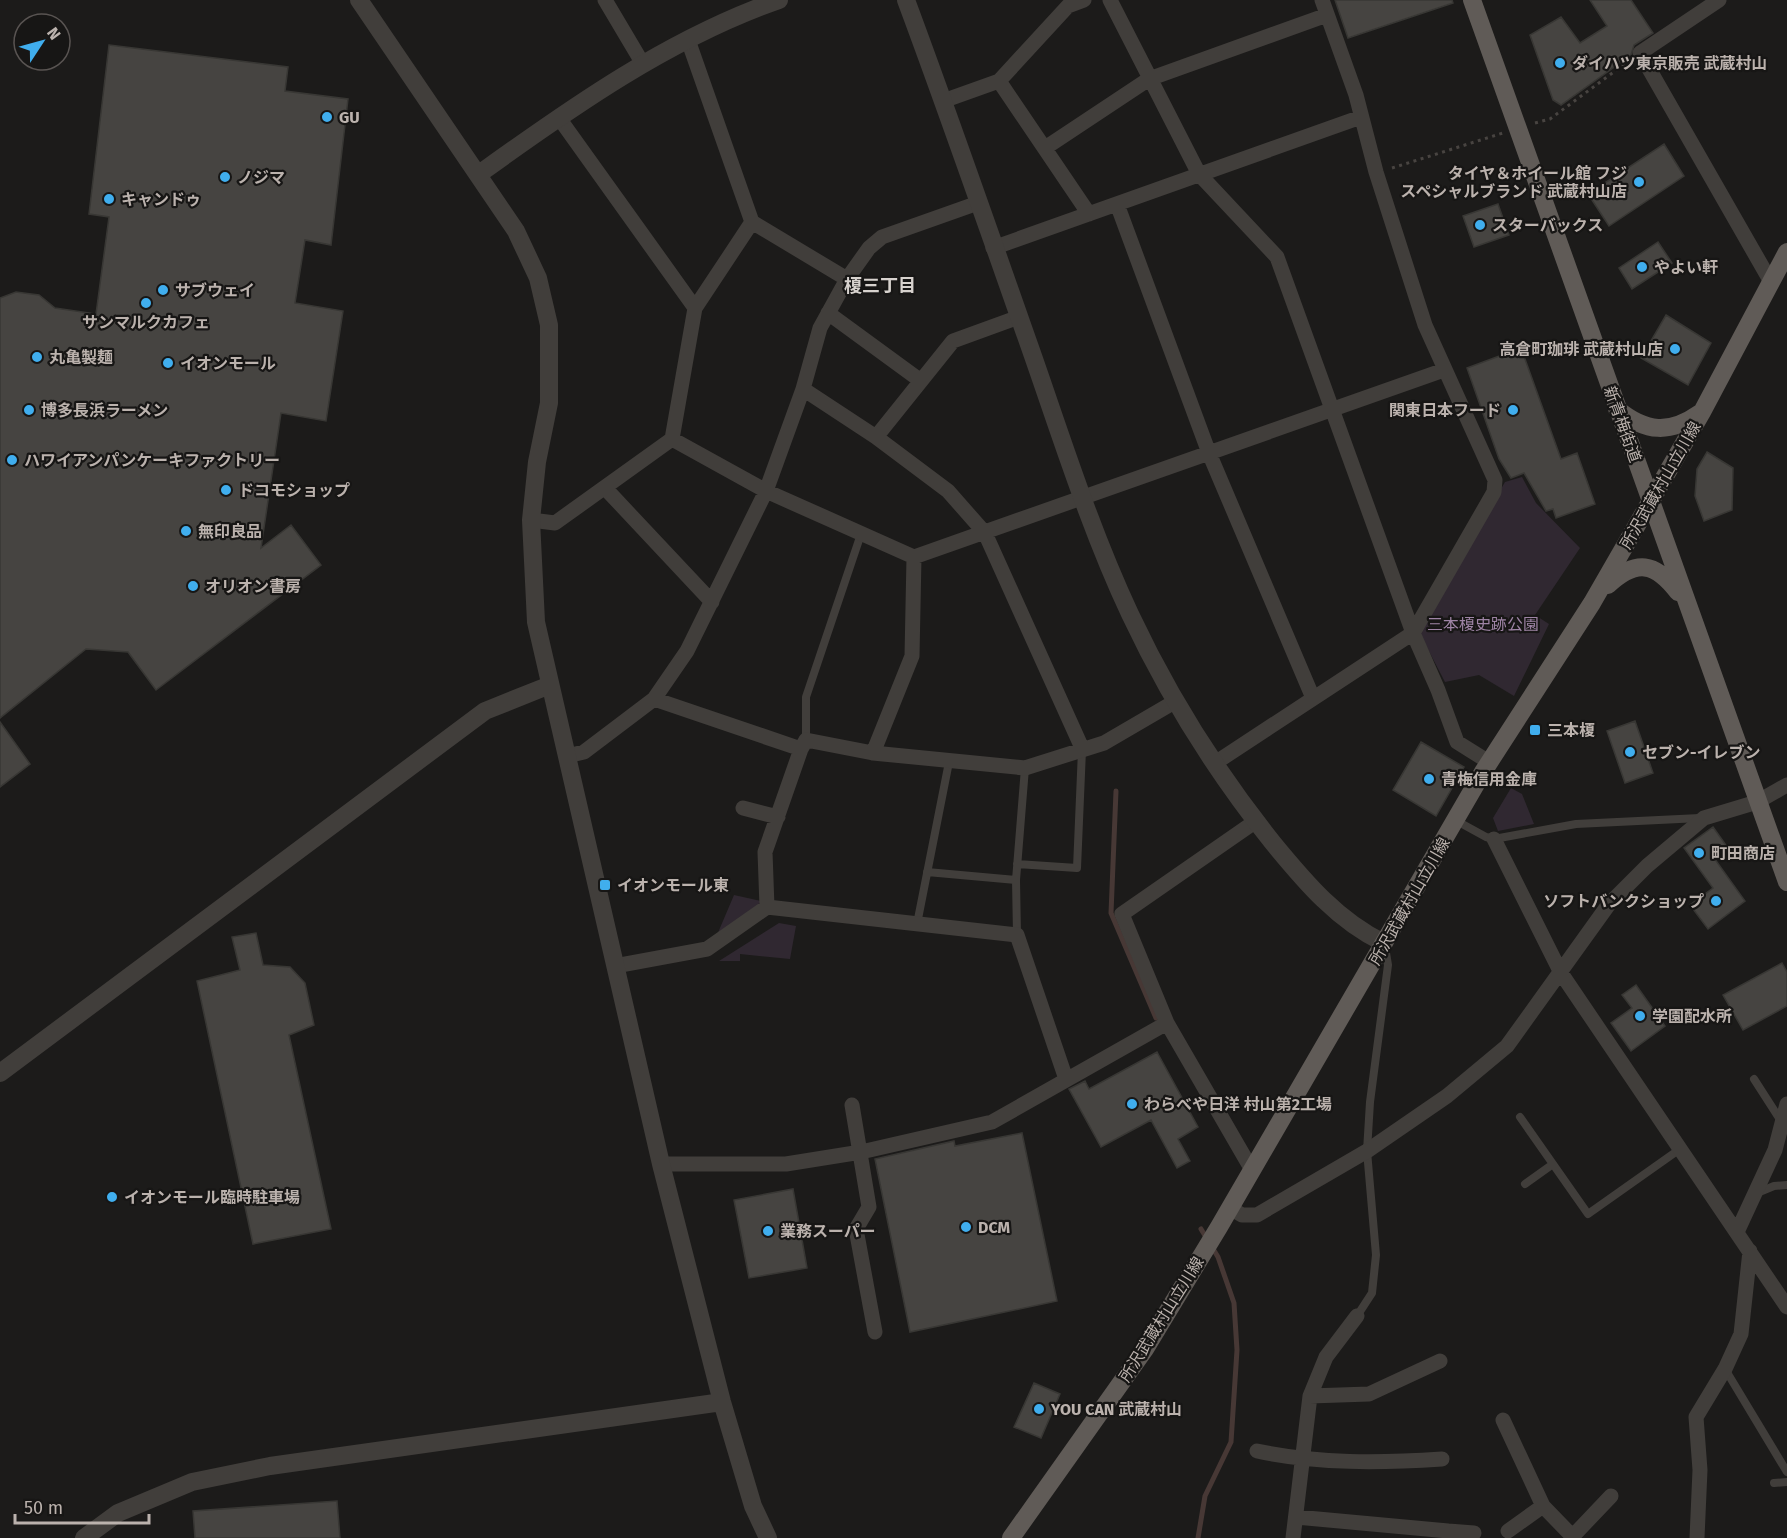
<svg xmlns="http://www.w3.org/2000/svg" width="1787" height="1538" viewBox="0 0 1787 1538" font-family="'Fira Sans','Noto Sans JP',sans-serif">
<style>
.green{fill:#302831}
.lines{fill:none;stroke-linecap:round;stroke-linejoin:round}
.stream{stroke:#473835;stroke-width:5}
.building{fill:#464441;stroke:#383734;stroke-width:1.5}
.path{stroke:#484441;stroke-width:3;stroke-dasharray:3 4.5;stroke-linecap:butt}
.service{stroke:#413e3b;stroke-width:8}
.minor{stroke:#413e3b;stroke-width:15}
.tertiary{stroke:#413e3b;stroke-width:18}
.primary{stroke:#605b57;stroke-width:18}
.poi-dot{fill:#40aeee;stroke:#171615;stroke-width:2}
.labels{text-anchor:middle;stroke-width:4.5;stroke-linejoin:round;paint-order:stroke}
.poi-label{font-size:16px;font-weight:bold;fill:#bbb2ad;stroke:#171615;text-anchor:start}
.street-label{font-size:16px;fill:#bbb2ad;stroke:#171615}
.park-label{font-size:16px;fill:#9e84a5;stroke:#171615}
.neighbourhood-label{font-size:18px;font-weight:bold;fill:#d7d2ce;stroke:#171615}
</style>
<rect width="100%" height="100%" fill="#1c1b1a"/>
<path class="green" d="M1522,477L1536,503L1580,548L1535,615L1549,624L1514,696L1479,675L1445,682L1420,634L1421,625L1505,482Z
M1511,788L1522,794L1534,824L1498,831L1493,818Z
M734,895L761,901L754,910L717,935Z
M779,923L796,926L790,959L740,954V961H719Z"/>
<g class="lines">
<path class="stream" d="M1116,791L1111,913L1156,1018
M1198,1538L1205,1496L1231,1442L1237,1350L1234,1303L1218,1257L1201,1229"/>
</g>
<path class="building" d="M1335,0H1452L1453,3L1348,38Z
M1590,0H1631L1653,33L1634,45L1631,55L1561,105L1553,100L1530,35L1561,17L1580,43L1607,26Z
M109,45L288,67L285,91L348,99L331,245L305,240L295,303L343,311L326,421L281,413L261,548L291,525L321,565L156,690L128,652L86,649L0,718V298L16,292L39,295L55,308L96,314L109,217L89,214Z
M1664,144L1684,176L1609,226L1588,194Z
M1498,204L1509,235L1474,247L1463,216Z
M1658,242L1672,263L1632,289L1619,268Z
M1666,315L1711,343L1688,385L1641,358Z
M1521,348L1561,459L1577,453L1595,504L1556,518L1553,509L1546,511L1524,473L1511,478L1499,459L1467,368Z
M1707,452L1733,468L1732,510L1704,521L1695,496L1697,469Z
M1635,721L1653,773L1625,783L1607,731Z
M0,722L30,764L0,787Z
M1421,742L1464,767L1436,816L1393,790Z
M1713,827L1728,848L1714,858L1745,901L1708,929L1690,905L1713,888L1684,848Z
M256,933L263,965L290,967L305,983L314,1025L289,1035L331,1229L253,1244L197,981L240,970L232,937Z
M1782,963L1787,972V1006L1743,1030L1723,995Z
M1636,985L1665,1026L1631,1051L1611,1023L1632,1008L1622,995Z
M1157,1052L1198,1127L1178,1139L1190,1161L1177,1168L1151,1120L1101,1147L1069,1089L1085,1081L1089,1089Z
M1022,1133L1057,1301L910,1332L875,1159L954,1141L955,1146Z
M793,1189L807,1268L749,1278L734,1200Z
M1034,1383L1060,1394L1041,1438L1014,1427Z
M337,1501L340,1538H195L193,1511Z"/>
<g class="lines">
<path class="path" d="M1535,123L1550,119L1626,63
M1392,168L1503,133"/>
<path class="service" d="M806,740V697L861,534
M1455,820L1486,837L1494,839L1576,824L1700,818
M1017,864L1077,868L1082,750
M927,872L1016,880
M917,924L949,762
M1017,935L1016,880L1025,768
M1754,1079L1781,1121
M1520,1117L1588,1214L1680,1149
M1525,1184L1553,1164
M1757,1193L1774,1186L1787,1185
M1357,1316L1372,1293L1376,1255L1367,1151L1370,1102L1388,965L1385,947
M1725,1369L1787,1472
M1774,1483L1787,1482"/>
<path class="minor" d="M605,0L643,64
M1110,0L1199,174L1277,257L1413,633L1438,690L1457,742L1489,762
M1719,0L1640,53L1771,282
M688,40L752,222
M999,81L1089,214
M943,101L999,81L1068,6L1084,0
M559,118L695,308
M1045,148L1149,79L1327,15
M1117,204L1209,453L1313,698
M993,248L1361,117
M828,313L921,381
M803,389L876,437L948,491L985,533L1082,748
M876,437L953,341L1019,317
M672,439L695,308L752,222L847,279
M605,488L712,602
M531,520L555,523L672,439L766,491L914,557L1444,370
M654,699L801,749L806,740L873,753L1025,768L1104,743L1176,701
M873,753L912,656L914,557
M567,756L584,752L654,699L687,651L766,491L803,389L820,328L847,279L869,248L882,237L978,203
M1215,763L1413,633L1494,492L1495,480L1425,325L1376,172L1356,95L1322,0
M743,808L778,817
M1494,839L1561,973L1787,1307
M767,907L765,852L801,749
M615,966L707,949L767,907L1017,935L1066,1079
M852,1105L869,1207L856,1229L875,1332
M661,1164H786L861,1152L992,1122L1167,1023
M1252,1170L1167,1023L1122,914L1256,821
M1230,1208L1242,1215H1257L1367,1151L1447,1096L1507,1046L1609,904L1647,866L1704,818L1757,802L1787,785
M1737,1232L1775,1150L1787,1104
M1310,1396L1369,1394L1440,1361
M1503,1420L1543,1506L1574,1538
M1257,1451C1319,1464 1380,1463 1442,1459
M1296,1517L1448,1531L1447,1538
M1448,1531L1474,1533
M1508,1531L1543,1506
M1573,1536L1611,1496
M1293,1538L1310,1396L1326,1357L1357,1316
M1697,1538L1700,1470L1696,1417L1725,1369L1741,1334L1750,1251"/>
<path class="tertiary" d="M359,0L516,231L538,278L549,325V403L537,462L531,520L536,622L661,1164L722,1402L753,1506L768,1538
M906,0C950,118 991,237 1033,356C1063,442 1091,531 1130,614C1168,695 1217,773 1273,843C1305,882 1338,921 1384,943
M479,174C572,107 670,38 779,0
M0,1073L485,711L550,685
M84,1538L118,1513L192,1482L270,1466L722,1402"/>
<path class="primary" d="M1472,0L1787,882
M1617,409C1646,433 1670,434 1700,413
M1608,585C1636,559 1655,562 1678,592
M1011,1538L1145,1349L1219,1227L1483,772L1592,603L1702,412L1787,252"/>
</g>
<g class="poi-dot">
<circle cx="1560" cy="63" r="6"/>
<circle cx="327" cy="117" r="6"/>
<circle cx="225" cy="177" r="6"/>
<circle cx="1639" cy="182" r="6"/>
<circle cx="109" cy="199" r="6"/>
<circle cx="1480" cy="225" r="6"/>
<circle cx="1642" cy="267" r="6"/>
<circle cx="163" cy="290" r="6"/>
<circle cx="146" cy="303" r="6"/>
<circle cx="1675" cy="349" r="6"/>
<circle cx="37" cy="357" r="6"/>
<circle cx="168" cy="363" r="6"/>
<circle cx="29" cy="410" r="6"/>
<circle cx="1513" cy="410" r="6"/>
<circle cx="12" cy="460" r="6"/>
<circle cx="226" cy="490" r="6"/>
<circle cx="186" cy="531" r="6"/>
<circle cx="193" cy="586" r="6"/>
<rect x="1529" y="724" width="12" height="12" rx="3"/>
<circle cx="1630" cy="752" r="6"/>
<circle cx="1429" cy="779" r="6"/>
<circle cx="1699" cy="853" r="6"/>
<rect x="599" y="879" width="12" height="12" rx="3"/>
<circle cx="1716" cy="901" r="6"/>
<circle cx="1640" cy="1016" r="6"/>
<circle cx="1132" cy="1104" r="6"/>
<circle cx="112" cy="1197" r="6"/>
<circle cx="966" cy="1227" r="6"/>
<circle cx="768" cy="1231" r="6"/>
<circle cx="1039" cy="1409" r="6"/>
</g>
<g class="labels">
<g class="poi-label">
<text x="1572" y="69">ダイハツ東京販売 武蔵村山</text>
<text x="339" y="123">GU</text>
<text x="1627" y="179" text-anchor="end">タイヤ＆ホイール館 フジ<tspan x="1627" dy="18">スペシャルブランド 武蔵村山店</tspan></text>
<text x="237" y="183">ノジマ</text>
<text x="121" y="205">キャンドゥ</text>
<text x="1492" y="231">スターバックス</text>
<text x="1654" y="273">やよい軒</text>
<text x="175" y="296">サブウェイ</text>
<text x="146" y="328" text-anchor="middle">サンマルクカフェ</text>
<text x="1663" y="355" text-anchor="end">高倉町珈琲 武蔵村山店</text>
<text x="49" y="363">丸亀製麺</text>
<text x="180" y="369">イオンモール</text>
<text x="41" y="416">博多長浜ラーメン</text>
<text x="1501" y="416" text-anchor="end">関東日本フード</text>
<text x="24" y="466">ハワイアンパンケーキファクトリー</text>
<text x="238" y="496">ドコモショップ</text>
<text x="198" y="537">無印良品</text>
<text x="205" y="592">オリオン書房</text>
<text x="1547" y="736">三本榎</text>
<text x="1642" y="758">セブン-イレブン</text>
<text x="1441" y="785">青梅信用金庫</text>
<text x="1711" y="859">町田商店</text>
<text x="617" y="891">イオンモール東</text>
<text x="1704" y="907" text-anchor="end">ソフトバンクショップ</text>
<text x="1652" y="1022">学園配水所</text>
<text x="1144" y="1110">わらべや日洋 村山第2工場</text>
<text x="124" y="1203">イオンモール臨時駐車場</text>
<text x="978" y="1233">DCM</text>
<text x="780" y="1237">業務スーパー</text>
<text x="1051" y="1415">YOU CAN 武蔵村山</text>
</g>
<g class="street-label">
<text transform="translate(1623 424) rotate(70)" y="6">新青梅街道</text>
<text transform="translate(1660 485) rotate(-60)" y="6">所沢武蔵村山立川線</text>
<text transform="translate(1409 901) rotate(-60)" y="6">所沢武蔵村山立川線</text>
<text transform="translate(1161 1319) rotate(-58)" y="6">所沢武蔵村山立川線</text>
</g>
<g class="park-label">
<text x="1483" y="630">三本榎史跡公園</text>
</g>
<g class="neighbourhood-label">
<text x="880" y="292">榎三丁目</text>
</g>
</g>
<g transform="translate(42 42) rotate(54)"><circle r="28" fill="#171615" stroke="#595452" stroke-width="1.5"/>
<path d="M0-4.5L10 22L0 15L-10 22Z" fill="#40aeee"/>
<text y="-9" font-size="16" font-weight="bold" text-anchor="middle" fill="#bbb2ad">N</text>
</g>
<path d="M15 1514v9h134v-9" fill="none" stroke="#bbb2ad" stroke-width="3"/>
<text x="24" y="1514" font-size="18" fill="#bbb2ad" stroke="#171615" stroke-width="4.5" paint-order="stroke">50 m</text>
</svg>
